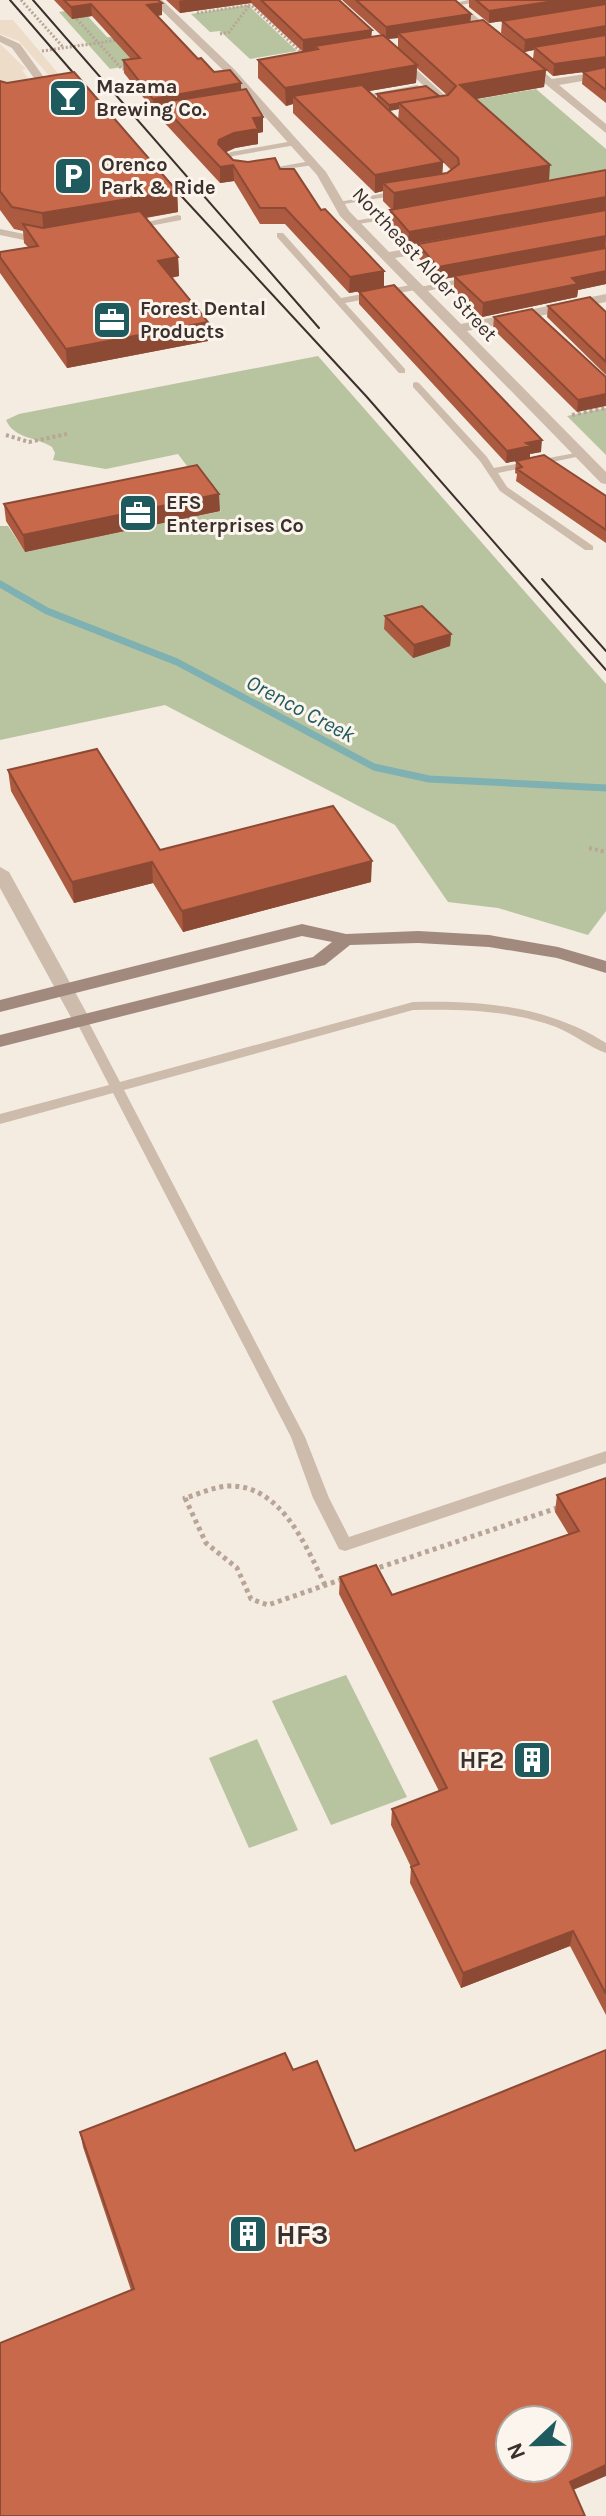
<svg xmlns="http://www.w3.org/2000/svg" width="606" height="2516" viewBox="0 0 606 2516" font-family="Karla,sans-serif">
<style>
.green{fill:#b8c4a0}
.plaza{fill:#ecdcc8}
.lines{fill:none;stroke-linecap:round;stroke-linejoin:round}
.stream{stroke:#7fb0b2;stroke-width:7}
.path-far2{stroke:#b9a596;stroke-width:3;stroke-dasharray:2 2;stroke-linecap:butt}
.path-far1{stroke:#b9a596;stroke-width:4;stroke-dasharray:3 3;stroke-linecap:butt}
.path{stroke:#b9a596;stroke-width:5;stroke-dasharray:4 4;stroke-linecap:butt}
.lane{fill:#cdbbac;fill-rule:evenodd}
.street{fill:#cdbbac;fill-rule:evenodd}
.secondary{fill:#a18a7d;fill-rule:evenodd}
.tram{stroke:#3b302b;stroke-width:2}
.wall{fill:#ac5a40;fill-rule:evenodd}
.shaded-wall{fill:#8c4a34}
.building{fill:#c8694b;stroke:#8c4a34;stroke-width:2;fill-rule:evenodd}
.labels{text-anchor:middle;stroke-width:6;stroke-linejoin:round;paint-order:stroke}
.far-poi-label{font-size:20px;font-weight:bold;fill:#3b302b;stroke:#fbf5ee;text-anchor:start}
.far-street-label{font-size:20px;fill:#3b302b;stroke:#fbf5ee}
.far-water-label{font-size:22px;font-style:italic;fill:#1f5a5e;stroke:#fbf5ee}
.poi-label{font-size:24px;font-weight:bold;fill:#3b302b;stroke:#fbf5ee;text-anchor:end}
.near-poi-label{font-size:28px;font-weight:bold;fill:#3b302b;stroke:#fbf5ee;text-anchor:start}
</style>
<rect width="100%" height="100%" fill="#f4ebe1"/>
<path class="green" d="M248,5L297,51L250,59L220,31L210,32L191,14Z
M81,9L107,37L166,41L181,57L110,69L59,12Z
M536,89L606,149V174L555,184L461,102Z
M318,356L606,684V911L588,935L498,908L448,902L395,825L165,705L0,740V526H8L25,552L221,511L178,454L106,469L53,460L55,453L52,447C37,437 14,439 6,420L19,414Z
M606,408V455L567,416Z
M346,1675L407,1797L331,1825L272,1701Z
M257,1739L298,1830L249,1848L209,1758Z"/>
<path class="plaza" d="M0,20H13L73,91L51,78L19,41L0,34Z
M0,44L26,69L22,70L29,80L0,92Z"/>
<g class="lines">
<path class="stream" d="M0,584L47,611L177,662L374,767L429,779L606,788"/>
<path class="path-far2" d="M21,0L63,47
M197,13L251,5L302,53
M74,16L122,69L128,68
M220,34L229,32L249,6
M42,51L118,40"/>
<path class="path-far1" d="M572,415L606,408
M6,435L29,442L67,434
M589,848L606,852"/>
<path class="path" d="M372,1570L560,1507
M325,1585C306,1546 281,1484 228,1486C213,1487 199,1494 185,1498L206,1543L237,1568L251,1599L268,1605L343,1579"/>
<path class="lane" d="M468,0H487L456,6L452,4Z
M402,62H408L451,101V105L444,110H438V106L443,103L402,66Z
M417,85L421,87L420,89L355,100L351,98Z
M293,141L297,143L296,145L233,156L230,158L237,167L233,169L221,158L231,152Z
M311,161H314V165L264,172L260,170Z
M401,190H404V194L338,205L334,203Z
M408,211H411V215L353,225L349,222Z
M178,215L181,216V220L134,229L130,226Z
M0,229L43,238L47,241L43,244L0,235Z
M277,233H283L341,298L416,284L420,287L470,277L474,280L419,293L415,290L345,303L405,369V373H399L277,237Z
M416,382L419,383L487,457L494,468L581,452V456L498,473L507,487L593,546V550H585L500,491L480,461L413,387V383Z
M413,1002C480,1000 548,1006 606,1043V1053C589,1047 574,1034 556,1027C510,1010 461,1009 413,1010L124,1090L305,1437L329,1498L349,1537L606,1451V1463L345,1551L339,1549L313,1498L291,1437L113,1093L0,1124V1114L109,1085L76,1021L82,1017L88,1021L120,1082Z"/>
<path class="street" d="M151,0H162L234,69L326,172L349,211L389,252L449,242V248L395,258L461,324L606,294V302L467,331L606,472V484L601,483L340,216L317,175L226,73Z
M445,0H456L499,36V40H491Z
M0,35L20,44L48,83C36,95 16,96 0,99V93L37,82L12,48L0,42Z
M522,61H530L552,79L606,71V77L559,85L606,124V133L522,65Z
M0,867L9,872L91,1021L88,1025L82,1027L73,1021L0,888Z"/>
<path class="secondary" d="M302,924L346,934L418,931L489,935L558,947L606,961V973L557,958L489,947L418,943L350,945L325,965L0,1047V1035L313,957L332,942L302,936L0,1012V1000Z"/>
<path class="tram" d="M10,0L89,91
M33,0L319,328
M162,175L366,396L606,670
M542,579L606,651"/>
</g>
<path class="wall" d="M54,0H158L162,15L157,16L198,59L214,72L241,83V90L263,132L258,133V144L235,148L226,152L233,160L280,169L384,271V287L349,293L285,224H260L234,181L220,183L161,119L160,110L154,111L124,73L123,60L131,59L103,28L92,16L72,19Z
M166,0H339L371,37L381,35L342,0H455L471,14L470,22L533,59L534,50L524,52L501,33L502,21H504L489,23L469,7V0H606V103L582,84L583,72L553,76L546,70L544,87L476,99L550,165L408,245L389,223L390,210H392L383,201V191L375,193L293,113V104L286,106L258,78V60L303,52L251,3L180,13ZM398,38V48L388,39ZM417,68L447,95L439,96L377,94V99L369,91L416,83ZM399,109L398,120L389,111ZM443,162L451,170L447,173L442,174Z
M0,81L177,191L178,212L146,218L178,257L179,276L171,278L208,322V341L67,368L0,273V252L28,247L24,243L23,231L14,229L0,210Z
M606,210V284L578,290L577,297L482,317L454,290V277L438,280L418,257V244Z
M359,292L541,452L530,454V458L606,496V543L516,481L517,474L515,473L516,461L506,463L359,304Z
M548,306L606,312V375L547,317Z
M494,317L605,377L577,412L493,329Z
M4,504L220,511L25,552L6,521Z
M385,616L451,634L450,646L413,658L384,629Z
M8,770L160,850L371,882L183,932L153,883L74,903L11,791Z
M606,1478V2015L570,1946L461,1988L410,1883L411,1867L391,1825L392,1809L439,1791L339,1594L340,1577L392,1595L569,1535L555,1512L557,1495Z
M293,2070L355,2151L573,2490L131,2290L83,2147L80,2132Z"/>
<path class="shaded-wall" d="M184,0H251V3L180,13L179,1Z
M561,0H606V5L489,23V11Z
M162,3V15L148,17L147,5Z
M91,4L92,16L72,19L71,7Z
M471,14L470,26L398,33V38L386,39V27Z
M606,26V38L534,47V50L524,52L525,40Z
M372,30L371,42L315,46V51L303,53V40Z
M606,57V69L553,76L554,64Z
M417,65L416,83L300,103L293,96V104L286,106L285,88Z
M546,70L544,87L459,102L460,85Z
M241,83V95L160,103V110L154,111L153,99Z
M399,103V109L389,111V105Z
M263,117V132L258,133V144L235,148L220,155L218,144L219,140L253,118Z
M443,162L442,180L383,183V191L375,193V175Z
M233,165L234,181L220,183V167Z
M550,165L549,182L393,211L394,193Z
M177,191L178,212L44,235L42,213Z
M606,197V210L408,245L409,232Z
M606,236L605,249L438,280V267Z
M178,257L179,276L159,280L158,261Z
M384,271V287L349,293L350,277Z
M606,271V284L578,290L577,297L482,317L483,303L572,278Z
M208,322V341L67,368L66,349Z
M606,394V406L577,412L578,400Z
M542,440L541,452L530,454V458L506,463L507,451L526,443Z
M219,494L220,511L25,552L23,535Z
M451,634L450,646L413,658L414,645Z
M372,861L371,882L183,932L182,911Z
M152,862L153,883L74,903L72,882Z
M573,1931L570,1946L461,1988L463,1973Z
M606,2465V2476L566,2493L570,2482Z"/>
<path class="building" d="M64,0H158L162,3L147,5L198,59L201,58L214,72L230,70L241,83L153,99L123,60L140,58L91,4L71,7Z
M261,0H339L372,30L303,40Z
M356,0H455L471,14L386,27Z
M476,0H561L489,11Z
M606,4V26L525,40L502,21Z
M483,20L546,70L460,85L550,165L394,193L383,183L447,173L459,164L458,158L399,103L448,95L456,86L398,33Z
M383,35L417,65L285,88L258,60L318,49L315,46Z
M606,35V57L554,64L534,47Z
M606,67V90L583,72Z
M74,72L177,191L42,213L12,207L0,191V81L7,83Z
M362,85L443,162L375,175L293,96Z
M426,86L439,96L389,105L377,94Z
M246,89L263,117L253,118L258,129L234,133L219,140L218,144L233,160L248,162L275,158L280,169H294L321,210L325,209L384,271L350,277L285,208H260L233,165L220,167L160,103Z
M606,170V197L409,232L390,210Z
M606,210V236L438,267L418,244Z
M140,211L178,257L158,261L208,322L66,349L0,257V252L38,246L23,224L43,228Z
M606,248V271L572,278L578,284L483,303L454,276Z
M394,285L542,440L526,443L531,446L507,451L359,292Z
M590,297L606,312V362L548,306Z
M532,309L606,377V394L578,400L494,317Z
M544,455L606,496V530L517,469L522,467L516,461Z
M197,465L219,494L23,535L4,504Z
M422,606L451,634L414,645L385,616Z
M97,749L160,850L333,806L372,861L182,911L152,862L72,882L8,770Z
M606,1478V1994L573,1931L463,1973L411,1867L419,1864L392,1809L447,1788L340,1577L376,1565L392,1595L579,1531L557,1495Z
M606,2050V2465L570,2482L585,2516H0V2343L134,2289L80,2132L285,2053L293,2070L317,2061L355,2151ZM510,2420H558V2468H510Z"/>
<defs>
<g id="bar-square" transform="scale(2)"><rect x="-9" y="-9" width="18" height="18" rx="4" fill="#1f5a5e" stroke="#fbf5ee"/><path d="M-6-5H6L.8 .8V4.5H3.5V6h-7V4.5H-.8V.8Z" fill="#fff"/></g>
<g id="parking-square" transform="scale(2)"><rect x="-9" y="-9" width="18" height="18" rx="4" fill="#1f5a5e" stroke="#fbf5ee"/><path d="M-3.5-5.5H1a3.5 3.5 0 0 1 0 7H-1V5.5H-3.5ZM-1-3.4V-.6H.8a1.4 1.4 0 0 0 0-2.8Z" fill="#fff"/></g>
<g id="office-square" transform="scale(2)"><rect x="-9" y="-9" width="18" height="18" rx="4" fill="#1f5a5e" stroke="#fbf5ee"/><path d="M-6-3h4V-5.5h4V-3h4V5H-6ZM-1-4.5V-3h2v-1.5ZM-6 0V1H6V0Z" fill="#fff"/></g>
<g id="building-square" transform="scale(2)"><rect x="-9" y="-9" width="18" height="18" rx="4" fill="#1f5a5e" stroke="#fbf5ee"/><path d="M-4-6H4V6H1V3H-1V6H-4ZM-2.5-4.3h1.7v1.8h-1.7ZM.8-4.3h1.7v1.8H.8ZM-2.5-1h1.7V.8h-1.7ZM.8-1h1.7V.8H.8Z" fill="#fff"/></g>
</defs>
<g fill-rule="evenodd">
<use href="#bar-square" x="68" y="98"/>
<use href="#parking-square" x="73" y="176"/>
<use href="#office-square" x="112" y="320"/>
<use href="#office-square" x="138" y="513"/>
<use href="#building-square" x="532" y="1760"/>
<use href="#building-square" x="248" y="2234"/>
</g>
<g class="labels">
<g class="far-poi-label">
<text x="96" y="93">Mazama<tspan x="96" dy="23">Brewing Co.</tspan></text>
<text x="101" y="171">Orenco<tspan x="101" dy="23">Park &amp; Ride</tspan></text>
<text x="140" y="315">Forest Dental<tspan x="140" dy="23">Products</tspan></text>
<text x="166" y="509">EFS<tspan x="166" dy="23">Enterprises Co</tspan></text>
</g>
<g class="far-street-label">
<text transform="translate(425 264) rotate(47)" y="7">Northeast Alder Street</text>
</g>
<g class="far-water-label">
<text transform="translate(301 708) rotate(28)" y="8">Orenco Creek</text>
</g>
<g class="poi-label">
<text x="504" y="1768">HF2</text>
</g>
<g class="near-poi-label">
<text x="276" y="2244">HF3</text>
</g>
</g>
<g transform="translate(534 2444) rotate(248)"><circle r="38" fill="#fbf5ee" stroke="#aea6a0" stroke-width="2"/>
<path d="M0-6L14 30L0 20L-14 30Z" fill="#1f5a5e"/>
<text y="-12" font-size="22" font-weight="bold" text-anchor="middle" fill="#3b302b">N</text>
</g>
</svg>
